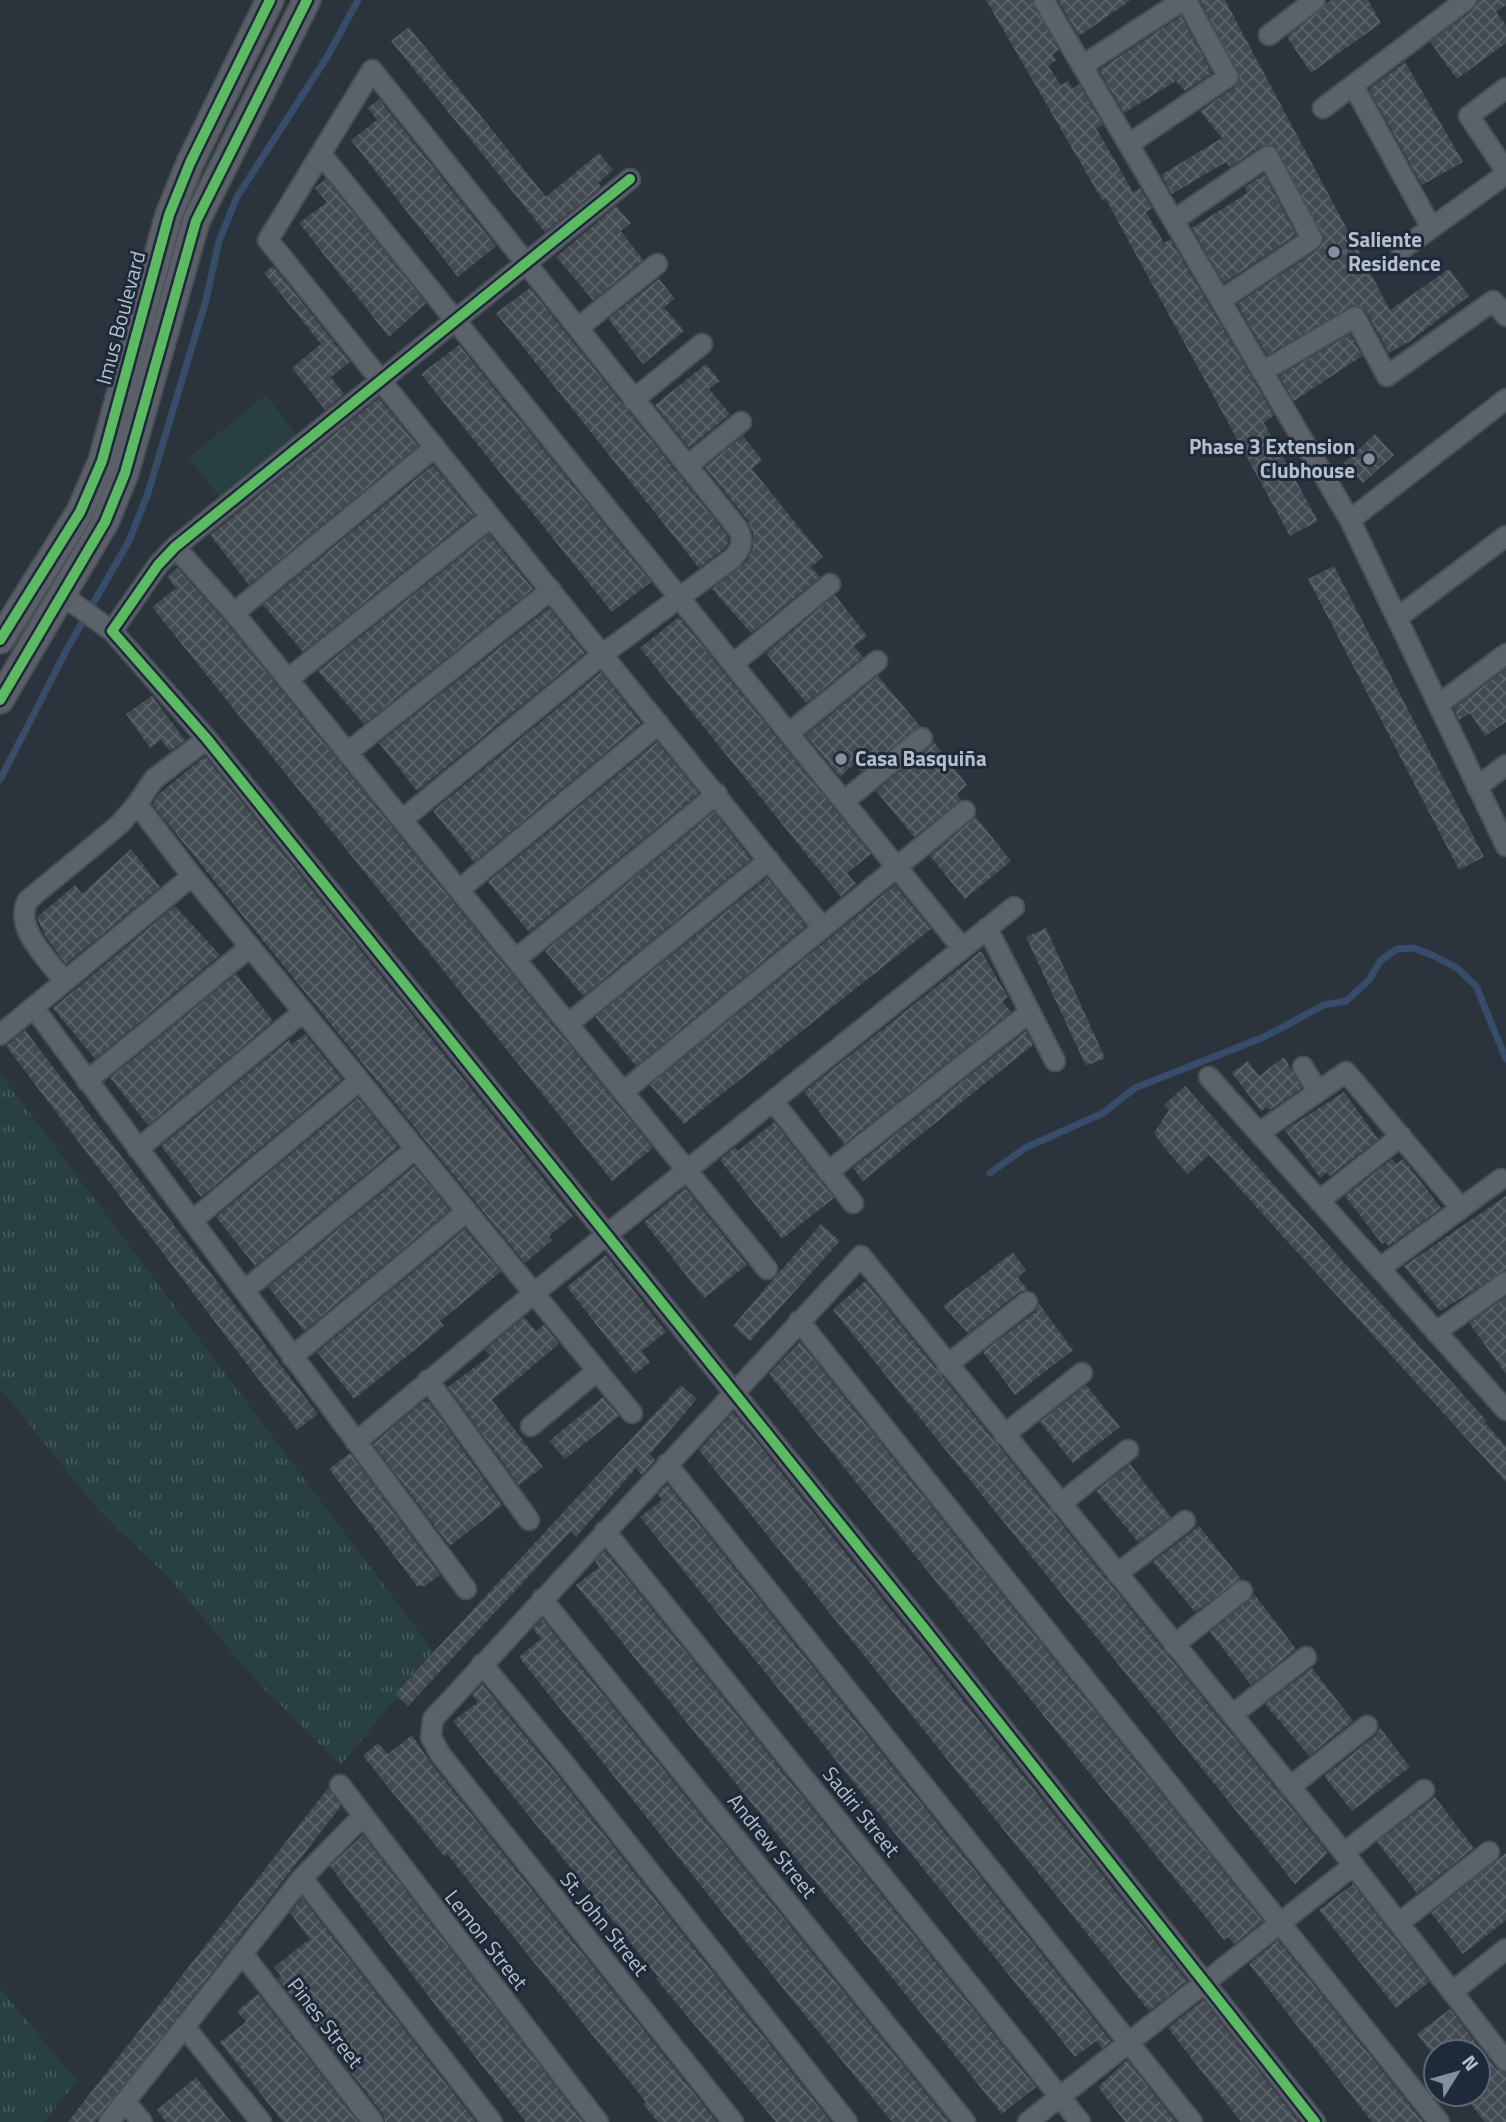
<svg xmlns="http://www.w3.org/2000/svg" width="1506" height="2122" viewBox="0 0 1506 2122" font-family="'Titillium Web',sans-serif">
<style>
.grass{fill:url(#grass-tufts)}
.park{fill:#284044}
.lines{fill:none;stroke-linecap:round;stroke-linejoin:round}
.stream{stroke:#364c68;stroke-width:7}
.building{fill:url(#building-cross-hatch)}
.street-casing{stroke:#4a4f57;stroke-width:23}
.secondary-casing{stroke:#4a4f57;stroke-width:30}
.street{stroke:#5c626a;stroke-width:19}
.secondary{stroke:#5b6068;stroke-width:26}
.cycleway-casing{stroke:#1e2939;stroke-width:15}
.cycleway{stroke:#5cba63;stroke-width:10}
.poi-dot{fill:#858f9b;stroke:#1e2939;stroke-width:2.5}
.labels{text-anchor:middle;stroke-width:6;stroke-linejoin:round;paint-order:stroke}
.poi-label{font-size:21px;font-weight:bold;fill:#b6c0cd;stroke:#1e2939;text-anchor:start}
.street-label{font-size:21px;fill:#b6c0cd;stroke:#1e2939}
</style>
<defs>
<pattern id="grass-tufts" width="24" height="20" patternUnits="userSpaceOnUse" patternTransform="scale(1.75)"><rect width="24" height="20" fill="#284044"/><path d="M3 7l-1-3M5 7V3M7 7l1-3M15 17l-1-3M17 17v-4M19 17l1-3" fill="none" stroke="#455a5e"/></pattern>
<pattern id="building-cross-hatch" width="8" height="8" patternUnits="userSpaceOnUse" patternTransform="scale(1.75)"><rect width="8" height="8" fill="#434a52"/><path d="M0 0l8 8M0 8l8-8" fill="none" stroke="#5c626a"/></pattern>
</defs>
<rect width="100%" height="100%" fill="#2b333d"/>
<path class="grass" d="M0,1073L434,1652L341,1765L260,1685L167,1576L99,1511L0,1388Z
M0,1988L77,2081L44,2122H0Z"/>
<path class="park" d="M266,395L300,439L223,501L188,458Z"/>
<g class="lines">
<path class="stream" d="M0,780L67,649L129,541L147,496L206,300L219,241L237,197L327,57L358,0
M990,1173L1025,1148L1103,1113L1135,1088L1264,1037L1324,1005L1346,1001L1369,980L1381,960L1397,949L1414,948L1434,956L1457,968L1476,986L1506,1059"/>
</g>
<path class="building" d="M986,0H1032L1059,50L1053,54L1056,60L1048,66L1061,85L1068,81L1073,89L1079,84L1103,125L1096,128L1133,192L1140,188L1152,208L1146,212L1164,243L1170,239L1274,415L1264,423L1318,521L1290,536L1105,198L1102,200Z
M1058,0H1131L1079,36Z
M1200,0H1225L1390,310L1449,269L1469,296L1410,341L1389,353L1366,311L1354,305L1267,355L1237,304L1319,249L1324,238L1273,145L1261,146L1230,167L1226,162L1172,194L1161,175L1222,138L1200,111L1235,87L1240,78Z
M1331,0H1368L1381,23L1311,73L1287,37Z
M1478,0H1506V5L1496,12L1506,25V43L1457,79L1430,42L1473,10Z
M1181,16L1212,73L1185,91L1176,81L1124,113L1099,70Z
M409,27L546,197L599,153L613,170L598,183L601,187L545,232L391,41Z
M1405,62L1463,162L1422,185L1369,89Z
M379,99L496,246L458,277L351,140L377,120L368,108Z
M1264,174L1296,235L1224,283L1192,228L1247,193L1245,187Z
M326,179L426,303L389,337L299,223L327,202L315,188Z
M616,206L631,223L621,231L643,260L593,300L556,257Z
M273,266L350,362L331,377L344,394L325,410L292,368L321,344L264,273Z
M659,279L675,299L664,307L684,331L643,364L608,319Z
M530,288L727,535L729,542L724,549L699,568L496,313Z
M1350,334L1362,356L1294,401L1279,376Z
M459,345L651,582L612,612L421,374Z
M706,364L720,381L709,389L730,414L689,448L655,405Z
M379,398L418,446L249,585L210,535Z
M1375,434L1394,455L1363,483L1344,463Z
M743,436L762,460L752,469L823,557L811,567L820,577L751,633L712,589L746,562L753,548V534L748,521L705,467Z
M433,465L474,515L303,652L263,605Z
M489,534L533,589L364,724L318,671Z
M1334,566L1484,857L1459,870L1308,579Z
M177,568L225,621L653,1148L612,1181L152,607L176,588L167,577Z
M835,595L867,636L854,646L863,657L806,703L766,653Z
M549,608L585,653L417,791L379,743Z
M679,617L871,854L847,873L856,884L841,897L640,648Z
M1506,669V722L1485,736L1470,713L1459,720L1454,708Z
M601,672L641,723L474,862L433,811Z
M878,676L920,726L861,772L854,764L840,777L806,735Z
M152,696L185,740L170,751L161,740L150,748L126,714Z
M657,742L699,793L529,932L488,882Z
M934,742L967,785L957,794L961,800L914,837L876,791Z
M205,756L573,1216L549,1236L552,1240L525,1263L152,804L159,794Z
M714,812L751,859L583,996L545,951Z
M976,817L1011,861L965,899L930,856Z
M131,849L160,887L66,964L45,936L37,917L75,885L82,894Z
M767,878L806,926L636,1066L595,1017Z
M895,885L931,929L684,1124L650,1085Z
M175,906L220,955L95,1059L53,1008Z
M1046,928L1105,1058L1086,1066L1026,937Z
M981,951L1008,997L1002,1002L1011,1012L844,1144L804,1092Z
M236,974L273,1021L148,1125L110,1078Z
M25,1030L318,1414L297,1430L6,1046Z
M1026,1031L1033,1045L863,1181L853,1168Z
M305,1034L342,1079L201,1197L161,1146L289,1040L292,1044Z
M1284,1057L1302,1088L1270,1110L1267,1107L1261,1111L1232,1073L1248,1061L1259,1076Z
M1185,1086L1487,1421L1485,1423L1506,1446V1482L1209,1155L1188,1174L1166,1150L1154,1133L1169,1110L1164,1105Z
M1344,1092L1378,1139L1330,1176L1327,1172L1320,1178L1285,1130Z
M358,1098L398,1147L255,1266L216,1217Z
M774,1122L834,1198L782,1239L720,1160L735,1147L738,1151Z
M1392,1159L1396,1164L1403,1159L1441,1208L1389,1246L1385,1242L1382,1244L1345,1196Z
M414,1166L450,1210L304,1331L268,1287Z
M685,1188L747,1265L704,1298L644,1222Z
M1506,1196V1270L1440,1311L1404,1266Z
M821,1224L840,1241L750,1341L733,1326Z
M465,1229L501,1272L440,1321L444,1326L354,1399L317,1352Z
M1013,1252L1026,1270L1018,1277L1028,1290L1019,1292L968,1333L943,1306Z
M606,1255L666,1332L642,1351L650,1362L635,1374L567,1287Z
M865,1281L1328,1853L1295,1884L833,1310Z
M1506,1297V1374L1469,1323Z
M1039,1304L1073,1350L1015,1395L983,1352L1035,1312Z
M524,1317L536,1331L544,1325L559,1344L492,1400L543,1467L519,1485L448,1387L490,1356L485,1350Z
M800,1342L1263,1921L1234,1944L1228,1937L1224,1940L769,1374Z
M681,1385L697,1399L650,1454L655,1460L642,1475L636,1468L576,1537L571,1531L568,1534L408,1706L395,1694Z
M1086,1385L1120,1427L1073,1463L1040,1422Z
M603,1397L619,1416L565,1459L549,1441Z
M424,1401L429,1402L502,1505L450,1546L373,1444Z
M733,1412L1187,1981L1149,2011L699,1450Z
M350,1453L440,1575L425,1586H417L329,1469Z
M1130,1464L1171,1517L1138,1542L1096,1491Z
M667,1484L1111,2041L1102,2048L1096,2041L1075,2057L640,1517L662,1500L657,1494Z
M1199,1526L1241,1579L1195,1612L1153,1562Z
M605,1551L1036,2087L1002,2114L576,1585L599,1567L595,1561Z
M1255,1595L1296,1649L1251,1685L1210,1632Z
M542,1619L949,2122H892L768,1970L519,1657L541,1639L533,1629Z
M1312,1668L1353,1721L1309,1756L1265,1704Z
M482,1684L554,1771L831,2122H776L656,1979L658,1977L453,1721L478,1702L472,1695Z
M1380,1728L1410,1767L1352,1811L1324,1776L1375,1736Z
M412,1735L430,1762L717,2122H658L643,2104L646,2102L447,1854L444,1856L363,1756L378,1743L388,1754Z
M328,1788L341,1806L262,1908L95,2122H68Z
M1435,1797L1474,1848L1417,1893L1377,1842Z
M363,1835L583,2122H526L448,2022L330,1866Z
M1506,1853V1920L1463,1954L1431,1913Z
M1353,1884L1429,1982L1396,2008L1319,1910Z
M302,1898L476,2122H385L383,2114L278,1979L281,1976L274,1967L310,1939L290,1913Z
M1278,1940L1423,2122H1372L1249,1964Z
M258,1994L358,2122H283L220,2042L246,2022L237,2011Z
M1203,2000L1299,2122H1241L1168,2028Z
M1450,2009L1496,2069L1506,2073V2122H1485L1463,2094H1478V2052H1431L1417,2034Z
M1127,2060L1176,2122H1125L1098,2087Z
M196,2077L206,2090L231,2122H166L157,2110Z"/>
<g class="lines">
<g class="street-casing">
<path id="street" d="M1044,1L1350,520L1506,846
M1269,35L1315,0
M1082,66L1183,0
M1353,85L1431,227
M1506,88L1469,116L1506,171
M1323,108L1466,0
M1129,144L1228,77L1186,0
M321,154L962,948
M630,179L175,547L158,565L112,631L207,739L923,1627L1315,2122
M1174,220L1268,156L1312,239L1221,300
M1402,249L1506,174
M578,328L657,264
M1262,372L1355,317L1387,376L1493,301L1506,316
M633,400L702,344
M687,466L741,422
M1350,520L1506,399
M175,547L234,613L767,1269
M62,595L112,631
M234,613L435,447
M1397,618L1506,536
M733,664L830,584
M288,679L491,517
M1438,705L1506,654
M789,733L877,661
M207,739L154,779L137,804L192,876L632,1413
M347,753L551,590
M1477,787L1506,765
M844,801L922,738
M402,820L603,654L733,558C742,547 744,542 738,529L372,70L268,240C452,470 638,698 823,928
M459,890L659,724
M987,928L1055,1061
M516,959L717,794
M64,981C48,959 13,928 28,900L120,824L137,804
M34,1008L466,1589
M568,1024L769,860
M0,1035L192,876
M1303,1067L1318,1091
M1209,1077L1506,1410
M87,1081L250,947
M623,1092L965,811
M773,1101L853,1203
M1259,1133L1346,1072L1461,1208
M138,1149L303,1012
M828,1172L1030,1012
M1319,1201L1401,1136
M192,1221L359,1081
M1380,1268L1501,1179
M244,1291L415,1149
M799,1321L1439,2122
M1436,1332L1506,1282
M292,1357L466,1212
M947,1365L1027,1302
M428,1380L529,1520
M531,1426L597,1371
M1004,1435L1082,1373
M356,1442L533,1294L1014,907
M667,1464L1192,2122
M1060,1504L1128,1450
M605,1531L1080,2122
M1117,1574L1185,1521
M542,1599L965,2122
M1174,1645L1242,1591
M482,1664L564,1763L847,2122
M1232,1715L1306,1657
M340,1785L598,2122
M1290,1787L1367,1726
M1344,1853L1424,1790
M302,1878L492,2122
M1399,1923L1489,1852
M242,1953L373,2122
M1452,1992L1506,1949
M184,2026L261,2122
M126,2103L142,2122
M109,2122L302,1878L362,1817
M733,2122L440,1754L431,1737L433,1719L861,1256L1344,1853L1506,2061
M1028,2122L1354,1865"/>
</g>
<g class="secondary-casing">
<path id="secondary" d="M0,640L80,512L102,461L169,215L190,163L270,0
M0,700L105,522L125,473L196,221L307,0"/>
</g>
<use href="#street" class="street"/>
<use href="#secondary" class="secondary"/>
<g class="cycleway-casing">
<path id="cycleway" d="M630,179L175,547L158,565L112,631L207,739L923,1627L1315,2122
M0,640L80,512L102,461L169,215L190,163L270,0
M0,700L105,522L125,473L196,221L307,0"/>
</g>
<use href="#cycleway" class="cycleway"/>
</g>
<g class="poi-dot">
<circle cx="1334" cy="252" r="7"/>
<circle cx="1369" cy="459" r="7"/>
<circle cx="841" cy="759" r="7"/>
</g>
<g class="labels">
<g class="poi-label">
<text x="1348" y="247">Saliente<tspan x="1348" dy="24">Residence</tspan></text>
<text x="1355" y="454" text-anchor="end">Phase 3 Extension<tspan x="1355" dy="24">Clubhouse</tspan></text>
<text x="855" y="766">Casa Basquiña</text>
</g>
<g class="street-label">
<text transform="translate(121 318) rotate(-75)" y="7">Imus Boulevard</text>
<text transform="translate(861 1812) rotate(51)" y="7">Sadiri Street</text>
<text transform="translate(772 1846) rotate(51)" y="7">Andrew Street</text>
<text transform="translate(604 1924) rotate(51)" y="7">St. John Street</text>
<text transform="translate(486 1940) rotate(52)" y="7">Lemon Street</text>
<text transform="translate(325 2023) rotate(52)" y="7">Pines Street</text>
</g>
</g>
<g transform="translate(1457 2073) rotate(53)"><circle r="33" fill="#1e2939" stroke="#5b6574" stroke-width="2"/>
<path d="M0-5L12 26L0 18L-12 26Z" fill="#858f9b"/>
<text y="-10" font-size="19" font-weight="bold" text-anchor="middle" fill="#b6c0cd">N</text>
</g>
</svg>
